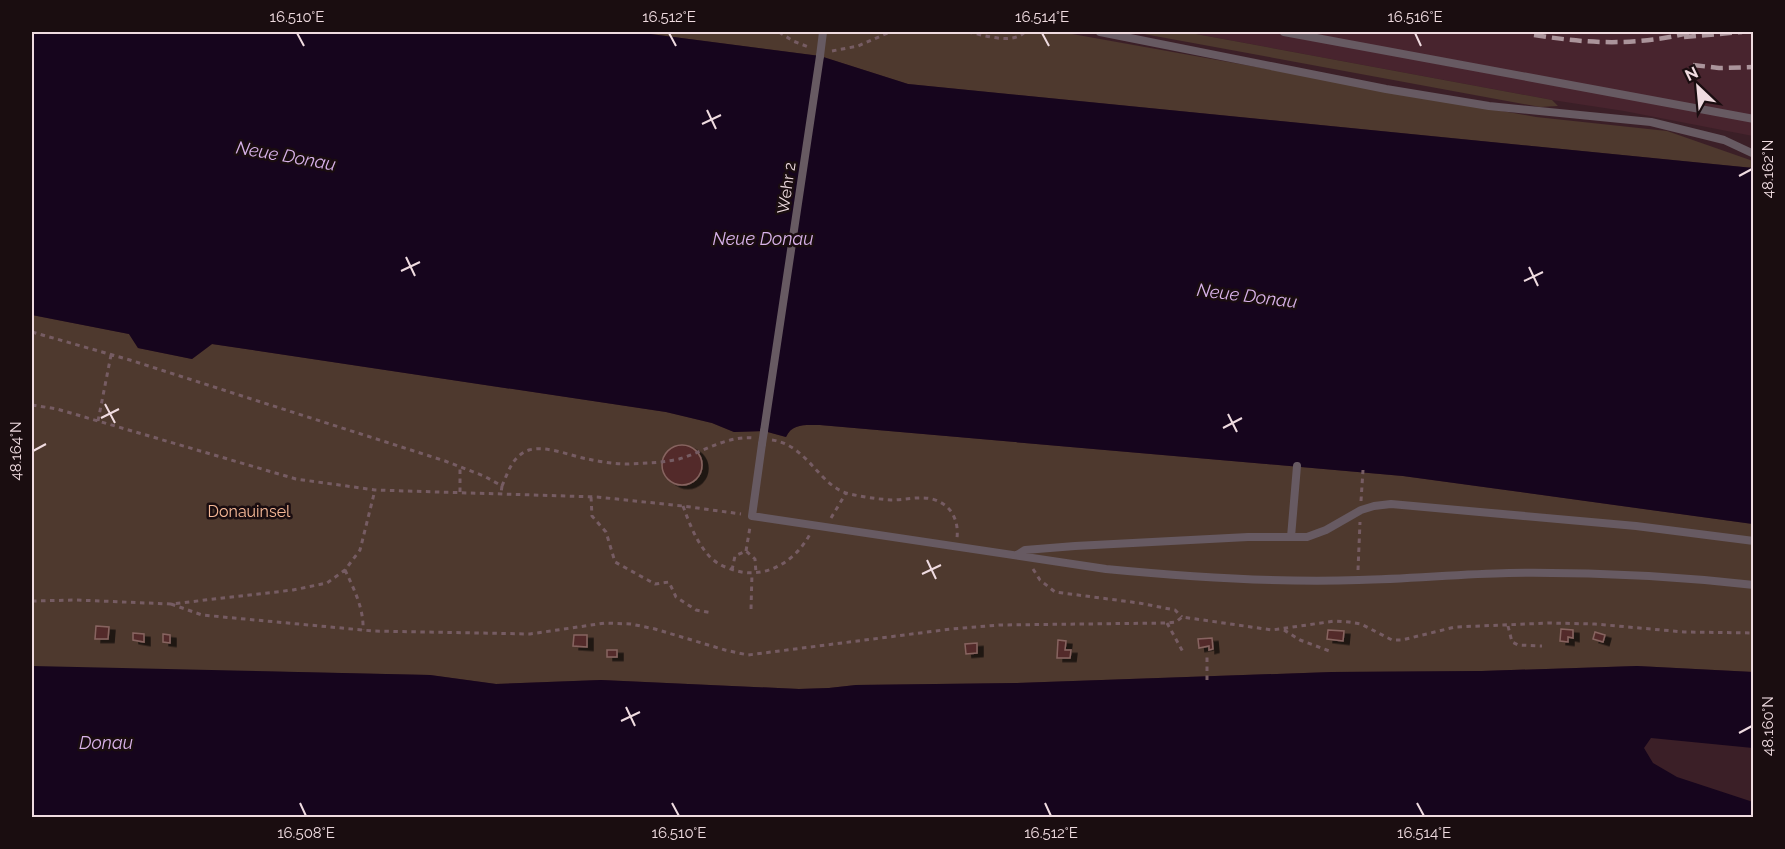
<svg xmlns="http://www.w3.org/2000/svg" width="1785" height="849" viewBox="0 0 1785 849" font-family="Raleway,sans-serif">
<style>
.built{fill:#48242e}
.green{fill:#4e392e}
.water{fill:#16051d}
.building{fill:#522c29;stroke:#876460;stroke-width:1.5;filter:url(#shadow)}
.lines{fill:none;stroke-linecap:round;stroke-linejoin:round}
.path{stroke:#765c63;stroke-width:3;stroke-dasharray:4.5 4.5;stroke-linecap:butt}
.service{stroke:#675a62;stroke-width:8}
.rail{stroke:#ab949b;stroke-width:4.5;stroke-dasharray:12 6;stroke-linecap:butt}
.service-bridge{stroke:#675a62;stroke-width:8}
.ticks{fill:none;stroke:#efdbe0;stroke-width:2}
.labels{text-anchor:middle;stroke-width:5;stroke-linejoin:round;paint-order:stroke}
.street-label{font-size:16px;fill:#efdbe0;stroke:#1a0d10}
.park-label{font-size:16px;fill:#f7b997;stroke:#1a0d10}
.water-label{font-size:18px;font-style:italic;fill:#d8b2e9;stroke:#1a0d10}
.neatline{fill:none;stroke:#efdbe0;stroke-width:2}
.ticks-label{font-size:15px;text-anchor:middle;fill:#efdbe0}
</style>
<defs>
<filter id="shadow"><feDropShadow dx="6" dy="3.5" stdDeviation="0" flood-color="#0009"/></filter>
</defs>
<rect width="100%" height="100%" fill="#3b1f27"/>
<path class="built" d="M1185,32H1753V136L1624,111L1552,100Z"/>
<path class="green" d="M635,32H1061L1536,117L1667,131L1753,161V168L908,84L820,56Z
M1133,32H1185L1552,100L1558,106L1540,107Z
M32,315L129,334L138,348L192,359L212,344L666,412L712,423L734,432L764,431L786,437C792,423 806,425 820,425L1403,476L1753,524V672L1637,666L1482,671L1332,672L1017,683L856,685L829,688L799,689L601,680L496,684L430,675L248,671L32,675Z"/>
<path class="water" d="M32,32H635L820,56L908,84L1753,168V524L1403,476L820,425C806,425 792,423 786,437L764,431L734,432L712,423L666,412L212,344L192,359L138,348L129,334L32,315Z
M32,666L430,675L496,684L601,680L799,689L829,688L856,685L1017,683L1332,672L1482,671L1637,666L1753,672V748L1651,738L1644,748L1653,763L1677,777L1753,802V817H32Z"/>
<path class="building" d="M662 465a20 20 0 1 1 40 0a20 20 0 1 1-40 0Z
M96,626L109,627L108,639H95Z
M1561,629L1573,630V638L1568,637V642L1560,641Z
M1328,630L1344,631L1343,641L1327,639Z
M1595,632L1605,635L1603,642L1593,639Z
M133,633L144,634V642L133,640Z
M163,634L170,635V643L163,642Z
M574,635H587V647L573,646Z
M1212,638L1213,649L1209,650V646L1199,648L1198,639Z
M1058,640L1066,641L1065,650H1071L1070,658H1057Z
M977,643V653L966,654L965,644Z
M607,650H617V657H607Z"/>
<g class="lines">
<path class="path" d="M779,32L793,41L811,48
M968,32C984,35 1012,45 1025,32
M832,51L858,46L890,32
M32,332L130,360L445,461L484,476L502,486L501,493
M32,405L57,409L296,479L375,490L597,497L683,506L741,514
M98,421L111,355
M772,440C808,445 820,488 850,494C863,497 877,499 891,500C904,500 919,496 932,499C951,504 959,520 957,538
M502,486C508,472 513,455 529,450C547,445 570,456 588,459C601,462 615,464 629,464C646,463 662,463 679,459C703,452 728,435 754,438
M460,492V467
M591,497L592,516L606,532L615,562L655,584L669,582L676,597L696,610L712,613
M1361,501L1363,470
M683,506C690,525 697,544 712,559C717,563 722,566 728,568C761,582 794,564 810,534
M831,518L846,493
M746,551L750,527
M1033,569L1040,580L1055,592L1139,603L1175,610L1182,617
M345,570C354,589 364,609 363,630
M732,570L735,556L746,551L755,559L756,573
M1358,570L1360,522
M32,601L76,600L171,604L293,590L327,583L345,570L360,550L375,490
M171,604L202,615L373,631L530,634L605,623L631,624L655,629L725,650L748,655L951,629L1000,625L1167,623L1176,622L1182,617L1272,630L1335,621L1349,622L1361,624L1392,640H1402L1455,627L1550,623L1595,624L1684,632L1754,633
M751,609L752,573
M1167,623L1183,652
M1508,626L1512,642L1518,645L1542,646
M1284,630L1300,640L1332,652
M1207,680V654"/>
<path class="service" d="M1100,32L1386,89L1489,106L1651,122L1724,140L1754,154
M1284,32L1754,119
M764,431L820,56
M762,444L752,516L1106,569C1189,577 1275,583 1359,580C1409,579 1459,574 1509,573C1591,572 1672,576 1754,585
M1291,537L1297,466
M1017,555L1025,550L1075,546L1248,537H1307L1326,530L1361,510L1374,506L1391,504L1636,526L1754,541"/>
<path class="rail" d="M1534,35C1591,44 1636,46 1693,32
M1684,37L1742,32
M1693,65L1719,68L1754,67"/>
<path class="service-bridge" d="M820,56L823,32
M762,444L764,431"/>
</g>
<path class="ticks" d="M297,33L304,46M669,33L676,46M1042,33L1049,46M1415,33L1421,46M707,110L716,129M702,124L721,115M1739,176L1752,169M406,257L415,276M1529,267L1538,286M401,271L420,262M1524,281L1543,272M105,404L115,423M1228,414L1237,432M101,418L119,409M1223,428L1242,418M33,451L46,444M927,560L936,579M922,574L941,565M626,707L635,726M621,721L640,712M1739,733L1752,726M300,803L306,816M672,803L679,816M1045,803L1051,816M1417,803L1424,816"/>
<g class="labels">
<g class="street-label">
<text transform="translate(786 188) rotate(-82)" y="6">Wehr 2</text>
</g>
<g class="park-label">
<text x="249" y="517">Donauinsel</text>
</g>
<g class="water-label">
<text transform="translate(286 156) rotate(10)" y="6">Neue Donau</text>
<text x="763" y="245">Neue Donau</text>
<text transform="translate(1247 296) rotate(7)" y="6">Neue Donau</text>
<text x="106" y="749">Donau</text>
</g>
</g>
<rect width="1785" height="849" fill="none" stroke="#1a0d10" stroke-width="66"/>
<g transform="translate(1698 87) rotate(334)" stroke="#1a0d10" stroke-width="4.5" paint-order="stroke">
<path d="M0-4.5L10 22L0 15L-10 22Z" fill="#efdbe0"/>
<text y="-9" font-size="16" font-weight="bold" text-anchor="middle" fill="#efdbe0">N</text>
</g>
<rect x="33" y="33" width="1719" height="783" class="neatline"/>
<g class="ticks-label">
<text x="297" y="22">16.510°E</text>
<text x="669" y="22">16.512°E</text>
<text x="1042" y="22">16.514°E</text>
<text x="1415" y="22">16.516°E</text>
<text transform="translate(1768 169) rotate(-90)" y="5">48.162°N</text>
<text transform="translate(16 451) rotate(-90)" y="5">48.164°N</text>
<text transform="translate(1768 726) rotate(-90)" y="5">48.160°N</text>
<text x="306" y="838">16.508°E</text>
<text x="679" y="838">16.510°E</text>
<text x="1051" y="838">16.512°E</text>
<text x="1424" y="838">16.514°E</text>
</g>
</svg>
